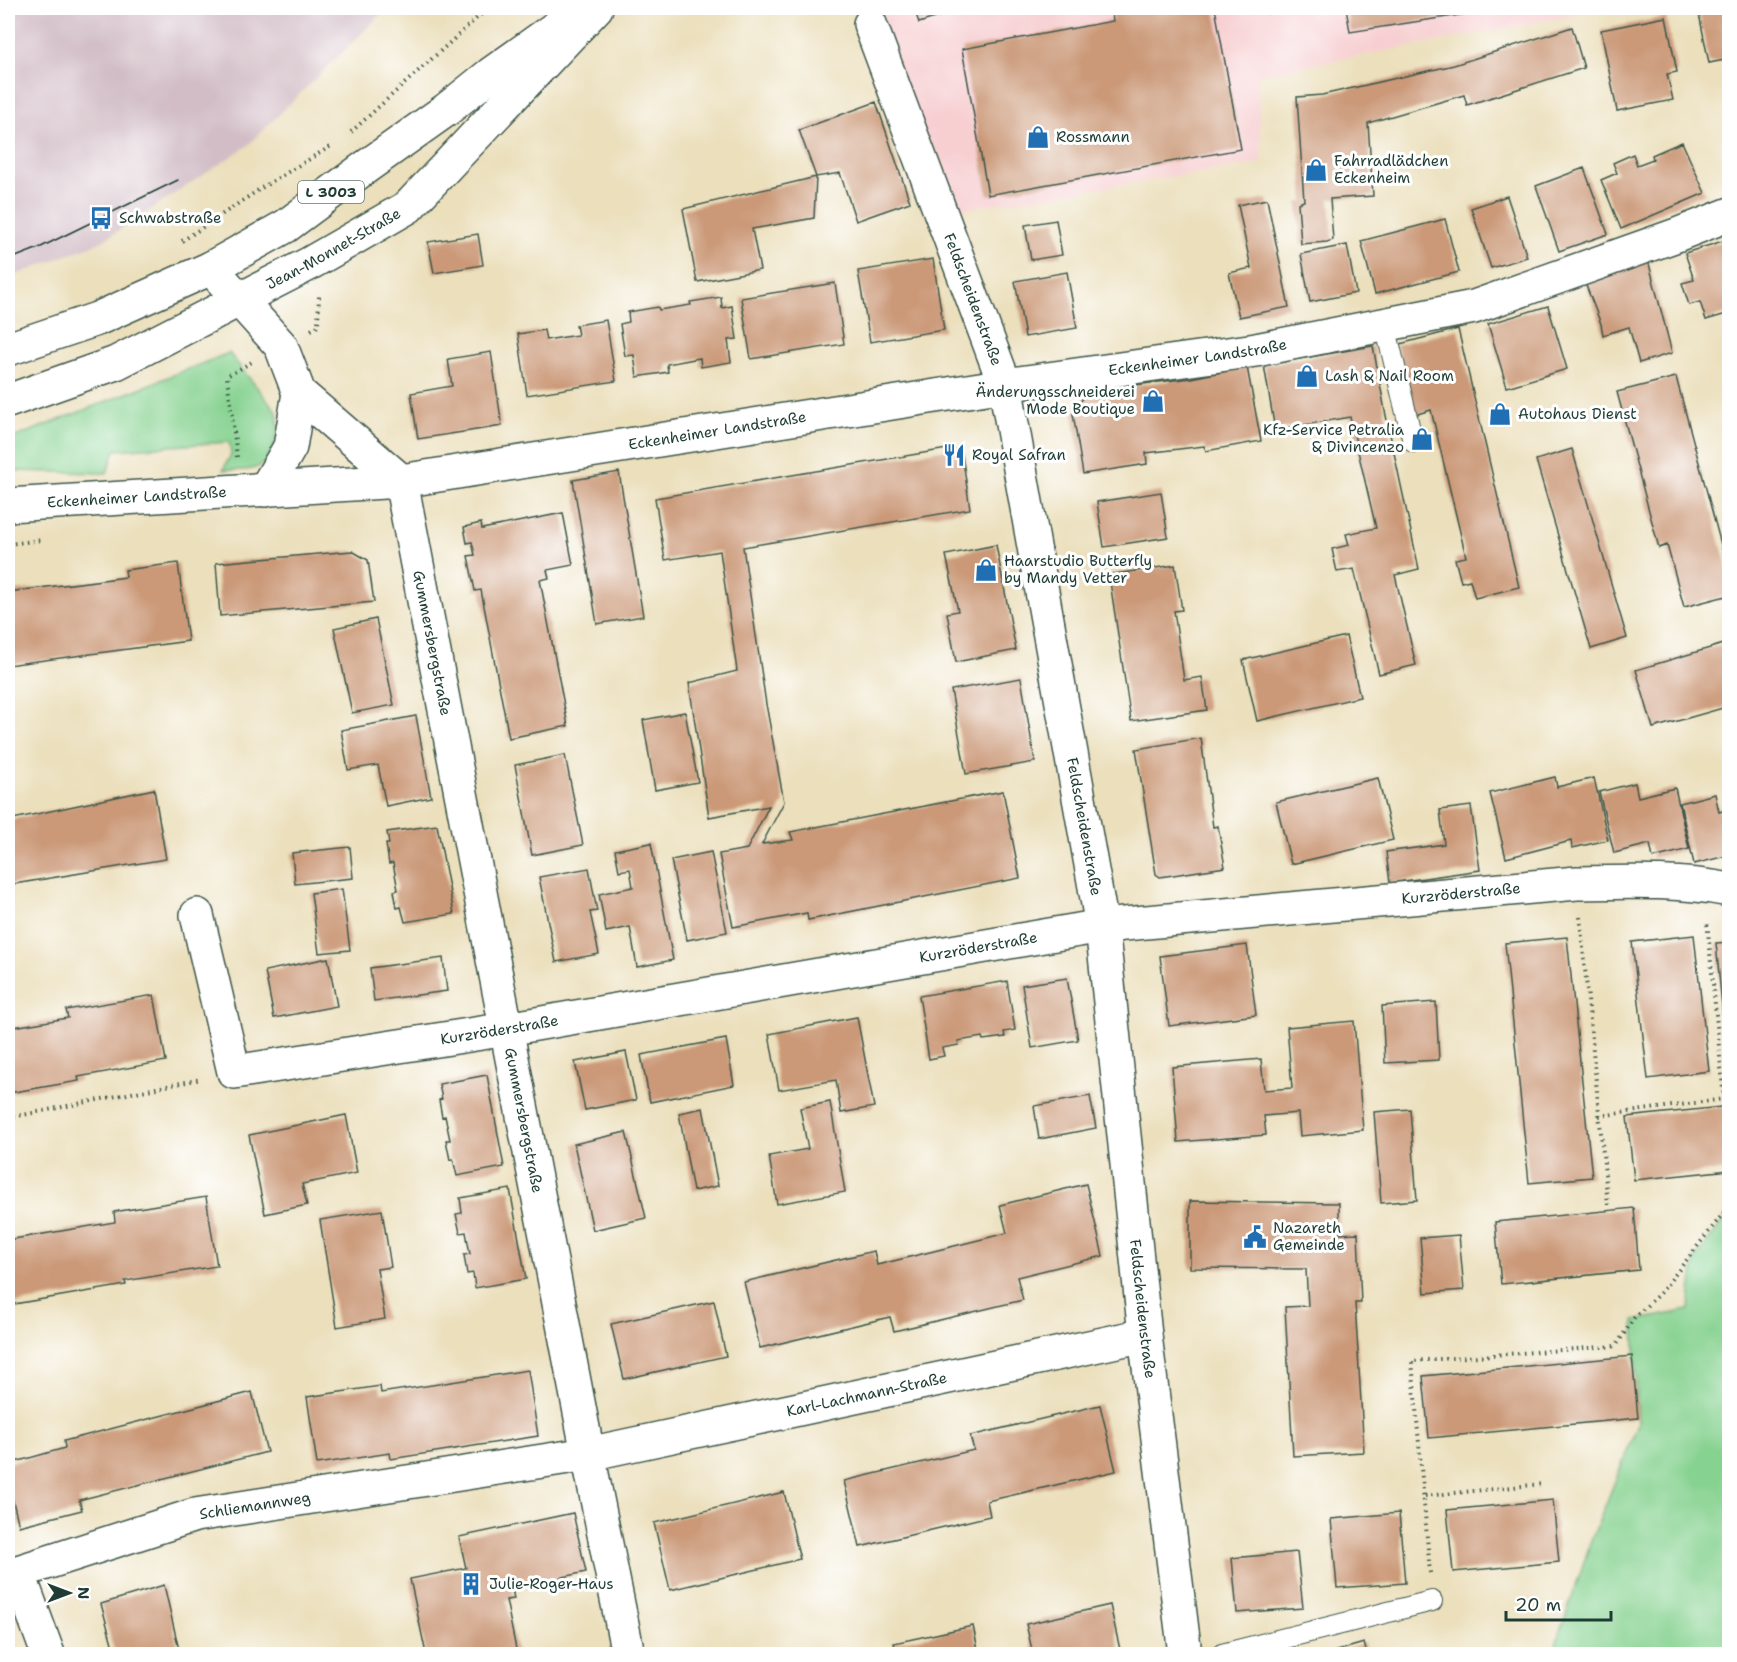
<svg xmlns="http://www.w3.org/2000/svg" width="1737" height="1662" viewBox="0 0 1737 1662" font-family="'Shantell Sans',sans-serif">
<style>
.built{fill:#f7cfd1}
.industrial{fill:#d2bdc6}
.green{fill:#86d290;stroke:#528862;stroke-width:1.5}
.building{fill:#cb9978}
.lines{fill:none;stroke-linecap:round;stroke-linejoin:round}
.lane-casing{stroke:#3e5548;stroke-width:22}
.street-casing{stroke:#3e5548;stroke-width:36}
.primary-casing{stroke:#3e5548;stroke-width:36}
.path{stroke:#3e5548;stroke-width:4;stroke-dasharray:1.5 4.5;stroke-linecap:butt}
.lane{stroke:#fff;stroke-width:20}
.street{stroke:#fff;stroke-width:33}
.primary{stroke:#fff;stroke-width:33}
.tram{stroke:#1f3d34;stroke-width:1.5}
.labels{text-anchor:middle;stroke-width:6;stroke-linejoin:round;paint-order:stroke}
.shield{fill:#fff;stroke:#627771;stroke-width:1.5}
.shield-label{font-size:14px;font-weight:bold;fill:#1f3d34}
.poi-label{font-size:15px;fill:#1f3d34;stroke:#fff;text-anchor:start}
.street-label{font-size:15px;fill:#1f3d34;stroke:#fff}
</style>
<rect width="100%" height="100%" fill="#fff"/>
<filter id="ink" filterUnits="userSpaceOnUse"><feTurbulence type="fractalNoise" baseFrequency=".0167" numOctaves="2"/><feDisplacementMap in="SourceGraphic" scale="12" xChannelSelector="R" yChannelSelector="G"/><feConvolveMatrix kernelMatrix="1 2 1 2 8 2 1 2 1" color-interpolation-filters="sRGB"/></filter>
<filter id="wash" filterUnits="userSpaceOnUse"><feTurbulence type="fractalNoise" baseFrequency=".008" numOctaves="4" result="noise"/><feDisplacementMap in="SourceGraphic" scale="24" xChannelSelector="R" yChannelSelector="G"/><feGaussianBlur stdDeviation="1.35" result="paint"/><feColorMatrix in="noise" values="0 0 0 0 0 0 0 0 0 0 0 0 0 0 0 0 0 1.4 0 .05"/><feComposite in="paint" operator="in"/></filter>
<g filter="url(#wash)">
<rect width="100%" height="100%" fill="#ebdfbc"/>
<path class="built" d="M874,8H1612L1257,75L1262,163L948,211Z"/>
<path class="industrial" d="M8,8H387L247,146L101,242L8,278Z"/>
<path class="green" d="M229,353L277,412C281,430 273,465 252,469C243,471 232,470 223,470L231,454L229,442L115,450L107,473L8,471V440Z
M1729,1212V1654H1553L1591,1541L1638,1424L1634,1321L1689,1310L1695,1260Z"/>
<g id="blocks">
<path class="building" d="M914,8H965L919,23Z
M1111,8H1215L1241,149L988,195L962,49L1113,21Z
M1346,8H1498V9L1350,32Z
M1706,8H1730V59L1709,63L1698,9Z
M1666,17L1677,72L1667,74L1673,100L1617,111L1601,30Z
M1572,27L1584,68L1467,105L1464,95L1368,123L1373,196L1330,199L1333,240L1327,242L1301,244L1298,203L1304,201L1297,97L1322,95L1454,65Z
M876,102L910,202L856,221L840,173L816,177L799,130Z
M1682,142L1705,193L1621,229L1601,180L1617,173L1613,163L1633,154L1637,165L1653,159L1652,155Z
M1584,168L1608,234L1559,251L1536,186Z
M816,177L814,218L752,229L760,270L697,282L683,209Z
M1507,196L1527,257L1491,268L1471,208Z
M1267,199L1289,307L1239,317L1229,273L1251,268L1238,205Z
M1445,219L1459,272L1375,294L1361,241Z
M1056,220L1062,255L1031,260L1025,225Z
M478,234L483,265L434,273L428,242Z
M1729,239L1730,313L1706,320L1700,302L1689,305L1682,283L1694,280L1685,253Z
M1347,245L1356,293L1310,302L1301,254Z
M933,259L944,330L870,342L858,271Z
M1648,260L1672,353L1639,363L1629,327L1603,335L1601,324L1585,283Z
M1067,272L1077,328L1025,337L1015,281Z
M835,283L844,344L751,359L741,298Z
M721,297L722,308L732,306L737,339L728,340L731,362L701,367L700,358L667,364L668,372L637,377L634,355L625,356L620,324L629,322L628,312L658,307L659,310L691,305L690,302Z
M1548,306L1567,369L1507,387L1488,324Z
M606,320L616,381L527,395L518,334L544,330L546,340L565,337L578,335L576,325Z
M1458,329L1519,587L1475,598L1470,580L1461,582L1455,559L1466,557L1431,410L1414,415L1396,345Z
M1373,346L1385,411L1419,569L1395,575L1416,665L1379,674L1354,569L1337,572L1332,549L1349,545L1346,534L1376,528L1350,417L1275,430L1264,365Z
M491,352L502,426L418,439L411,393L452,386L448,359Z
M1247,367L1261,441L1206,451L1204,446L1146,453L1147,464L1083,474L1073,414L1087,391L1191,378Z
M1676,377L1730,578V595L1684,607L1667,545L1659,548L1617,392Z
M953,448L962,454L970,509L743,547L766,704L784,802L762,844L793,840L790,832L1003,791L1020,878L808,920L807,913L733,927L719,854L747,849L769,806L709,817L689,683L737,671L720,551L665,560L655,498Z
M1572,449L1627,638L1591,649L1536,460Z
M619,472L643,616L597,624L573,480Z
M1161,492L1168,537L1104,547L1097,502Z
M563,513L573,565L547,570L549,578L540,580L568,726L509,738L481,590L475,591L468,556L475,555L472,542L467,543L464,527L481,523L482,529Z
M996,545L1016,650L956,662L947,613L958,611L946,555Z
M352,551L368,560L374,602L220,616L216,563Z
M178,563L188,641L8,665V592L126,577L125,570Z
M1175,565L1182,610L1174,611L1184,680L1202,677L1207,710L1131,721L1109,575Z
M376,619L394,705L352,713L334,628Z
M1346,636L1360,697L1257,721L1243,660Z
M1730,642V706L1653,728L1636,670Z
M1021,678L1035,762L966,774L951,690Z
M685,712L698,782L655,790L643,720Z
M416,716L431,797L386,806L378,765L348,770L341,730Z
M1201,738L1213,827L1218,826L1225,867L1160,877L1156,874L1136,749Z
M565,755L583,845L532,855L515,765Z
M1555,777L1557,787L1594,778L1608,840L1572,848L1571,841L1506,858L1490,793Z
M1378,778L1393,840L1291,864L1276,802Z
M1635,783L1638,797L1675,788L1689,849L1653,858L1650,844L1614,853L1599,792Z
M154,789L166,859L8,885V820Z
M1715,794L1719,812L1730,809V855L1694,864L1680,803Z
M1471,806L1480,870L1390,883L1386,852L1444,844L1440,810Z
M437,825L454,914L405,922L401,907L397,908L394,891L398,890L393,863L389,864L386,844H389L387,832Z
M651,843L673,960L637,967L630,927L606,932L599,894L633,887L630,869L619,871L615,850Z
M350,847L353,878L295,884L292,853Z
M711,852L727,932L687,940L671,860Z
M589,868L597,911L590,912L599,954L556,962L539,877Z
M342,889L350,950L319,953L311,893Z
M1694,935L1709,1071L1648,1079L1632,942Z
M1567,937L1592,1177L1529,1183L1505,943Z
M1730,942V1070H1728L1716,943Z
M1247,945L1256,1015L1169,1026L1160,956Z
M328,958L337,1006L274,1018L265,971Z
M443,958L447,991L374,1001L370,968Z
M1067,978L1078,1040L1032,1048L1022,985Z
M1007,981L1015,1030L1004,1032L1005,1037L983,1040L982,1037L958,1041L959,1045L942,1048L944,1056L929,1059L919,996Z
M154,995L166,1061L78,1077L79,1081L8,1093V1028L68,1018L66,1010Z
M1436,1002L1439,1060L1385,1063L1382,1006Z
M857,1017L874,1107L841,1113L836,1080L779,1090L769,1034Z
M1354,1021L1363,1130L1300,1136L1298,1113L1264,1116L1266,1135L1178,1142L1172,1067L1261,1059L1264,1090L1292,1088L1287,1027Z
M726,1039L734,1085L650,1102L641,1055Z
M626,1052L636,1100L585,1110L575,1062Z
M487,1075L504,1167L457,1176L453,1159L450,1160L446,1140H450L445,1116L442,1117L439,1100L442,1099L439,1084Z
M1090,1096L1096,1128L1039,1139L1034,1106Z
M830,1102L845,1192L777,1204L769,1156L808,1149L800,1108Z
M1730,1106V1170L1634,1180L1627,1117Z
M703,1108L718,1186L693,1191L679,1113Z
M1410,1109L1417,1200L1381,1203L1374,1112Z
M346,1115L357,1173L302,1184L307,1205L265,1214L249,1135Z
M626,1132L646,1218L593,1230L574,1144Z
M1086,1184L1103,1256L1017,1277L1023,1300L894,1331L890,1317L760,1348L744,1282L874,1251L877,1265L1007,1233L1000,1205Z
M510,1189L526,1279L475,1288L473,1273L467,1274L464,1255L470,1254L466,1232L460,1233L456,1214L462,1213L460,1198Z
M206,1197L217,1266L125,1281L126,1285L8,1305V1240L115,1222L114,1212Z
M1190,1201L1339,1203V1234L1358,1233L1361,1303H1355L1364,1452L1293,1456L1285,1307L1308,1306L1306,1269L1190,1268Z
M1634,1208L1639,1270L1501,1284L1495,1222Z
M382,1210L391,1267L377,1269L385,1319L337,1327L320,1220Z
M1459,1235L1464,1290L1425,1293L1420,1238Z
M714,1301L726,1356L624,1379L611,1324Z
M1632,1356L1638,1418L1429,1438L1423,1376Z
M528,1370L538,1436L391,1459L390,1453L317,1464L307,1397L380,1386L381,1393Z
M252,1392L267,1452L79,1500L82,1510L19,1526L8,1481V1464L65,1448L64,1441Z
M1100,1405L1116,1471L987,1501L990,1516L860,1547L844,1481L974,1450L970,1436Z
M784,1492L800,1559L670,1590L654,1523Z
M1553,1500L1559,1562L1453,1572L1447,1510Z
M573,1513L586,1572L512,1588L514,1599L506,1600L517,1654H426L410,1579L466,1568L459,1537Z
M1399,1513L1405,1583L1337,1588L1331,1519Z
M1297,1552L1303,1608L1237,1613L1232,1558Z
M164,1585L180,1654H115L101,1604Z
M1110,1605L1121,1654H1033L1026,1624Z
M973,1626L979,1654H897L894,1643Z
M1364,1643L1367,1654H1326Z"/>
</g>
</g>
<g filter="url(#ink)">
<use href="#blocks" fill-opacity="0" stroke="#3e5548" stroke-width="1.5"/>
<g class="lines">
<g class="lane-casing">
<path id="lane" d="M1385,325L1413,442
M1222,1654L1432,1601"/>
</g>
<g class="street-casing">
<g id="street">
<path id="s1" d="M870,24L1005,385L1102,926L1145,1335L1185,1654"/>
<path d="M211,268L281,346L299,393L401,481"/>
<path id="s2" d="M401,481L588,1454L628,1654"/>
<path d="M265,490L290,447L299,393"/>
<path id="s3" d="M8,505L401,481L1005,385L1256,350L1474,307L1674,236L1730,214"/>
<path id="s4" d="M197,915L234,1072L507,1029L1102,926L1577,883C1628,882 1679,880 1730,890"/>
<path id="s5" d="M48,1654L18,1572L195,1515L588,1454L1145,1335"/>
</g>
</g>
<g class="primary-casing">
<g id="primary">
<path d="M8,349L97,319L211,268L286,226L363,169L446,110L491,74L561,24"/>
<path id="s6" d="M8,401L116,363L307,265L408,207L596,8"/>
</g>
</g>
<path class="path" d="M1265,13L1273,8
M351,132L488,8
M182,241L263,187L333,145
M311,330L318,326L319,296
M237,457L227,376L252,362
M8,544L43,540
M1580,917L1608,1205
M1599,1116L1724,1099L1707,921
M8,1118L201,1079
M1425,1496L1542,1484
M1430,1573L1412,1361L1616,1346L1634,1318L1662,1291L1730,1205"/>
<use href="#lane" class="lane"/>
<use href="#street" class="street"/>
<use href="#primary" class="primary"/>
<path class="tram" d="M8,260L39,248L178,180"/>
</g>
</g>
<defs>
<g id="shop-bare" transform="scale(1.8)"><path d="M-5-2.5h2.3a2.7 3.5 0 0 1 5.4 0H5L5.5 6h-11ZM-1.5-2.5h3a1.5 2.3 0 0 0-3 0Z" fill="#1f6fb2" stroke="#fff" stroke-width="2.5" paint-order="stroke"/></g>
<g id="bus-bare" transform="scale(1.8)"><path d="M-5-6H5V4H4V6H2V4H-2V6H-4V4H-5ZM-3.5-4V0h7V-4ZM-3.5 1.2v1.5H-2V1.2ZM2 1.2v1.5H3.5V1.2Z" fill="#1f6fb2" stroke="#fff" stroke-width="2.5" paint-order="stroke"/></g>
<g id="restaurant-bare" transform="scale(1.8)"><path d="M-5-6h1v4h1v-4h1v4h1v-4h1v5L-1.5 .5V6h-2V.5L-5-1ZM5-6V6H3V1.5H1.5Q1.5-4 5-6Z" fill="#1f6fb2" stroke="#fff" stroke-width="2.5" paint-order="stroke"/></g>
<g id="civic-bare" transform="scale(1.8)"><path d="M-.6-6.5H3V-4.5H.6V-3L4-1V1h2V6H-6V1h2V-1L-.6-3ZM-1.2 2.5V6h2.4V2.5Z" fill="#1f6fb2" stroke="#fff" stroke-width="2.5" paint-order="stroke"/></g>
<g id="building-bare" transform="scale(1.8)"><path d="M-4-6H4V6H1V3H-1V6H-4ZM-2.5-4.3h1.7v1.8h-1.7ZM.8-4.3h1.7v1.8H.8ZM-2.5-1h1.7V.8h-1.7ZM.8-1h1.7V.8H.8Z" fill="#1f6fb2" stroke="#fff" stroke-width="2.5" paint-order="stroke"/></g>
</defs>
<g fill-rule="evenodd">
<use href="#shop-bare" x="1038" y="137"/>
<use href="#shop-bare" x="1316" y="170"/>
<use href="#bus-bare" x="101" y="218"/>
<use href="#shop-bare" x="1307" y="376"/>
<use href="#shop-bare" x="1153" y="401"/>
<use href="#shop-bare" x="1500" y="414"/>
<use href="#shop-bare" x="1422" y="439"/>
<use href="#restaurant-bare" x="954" y="455"/>
<use href="#shop-bare" x="986" y="570"/>
<use href="#civic-bare" x="1255" y="1237"/>
<use href="#building-bare" x="471" y="1584"/>
</g>
<g class="labels">
<rect class="shield" x="298" y="181" width="66" height="22" rx="4.5"/>
<g class="shield-label">
<text x="331" y="197">L 3003</text>
</g>
<g class="poi-label">
<text x="1056" y="142">Rossmann</text>
<text x="1334" y="166">Fahrradlädchen<tspan x="1334" dy="17">Eckenheim</tspan></text>
<text x="119" y="223">Schwabstraße</text>
<text x="1325" y="381">Lash &amp; Nail Room</text>
<text x="1135" y="397" text-anchor="end">Änderungsschneiderei<tspan x="1135" dy="17">Mode Boutique</tspan></text>
<text x="1518" y="419">Autohaus Dienst</text>
<text x="1404" y="435" text-anchor="end">Kfz-Service Petralia<tspan x="1404" dy="17">&amp; Divincenzo</tspan></text>
<text x="972" y="460">Royal Safran</text>
<text x="1004" y="566">Haarstudio Butterfly<tspan x="1004" dy="17">by Mandy Vetter</tspan></text>
<text x="1273" y="1233">Nazareth<tspan x="1273" dy="17">Gemeinde</tspan></text>
<text x="489" y="1589">Julie-Roger-Haus</text>
</g>
<g class="street-label">
<text dy="5" stroke="none"><textPath href="#s6" startOffset="360">Jean-Monnet-Straße</textPath></text>
<text dy="5" stroke="none"><textPath href="#s1" startOffset="294">Feldscheidenstraße</textPath></text>
<text dy="5" stroke="none"><textPath href="#s3" startOffset="1200">Eckenheimer Landstraße</textPath></text>
<text dy="5" stroke="none"><textPath href="#s3" startOffset="714">Eckenheimer Landstraße</textPath></text>
<text dy="5" stroke="none"><textPath href="#s3" startOffset="129">Eckenheimer Landstraße</textPath></text>
<text dy="5" stroke="none"><textPath href="#s2" startOffset="165">Gummersbergstraße</textPath></text>
<text dy="5" stroke="none"><textPath href="#s1" startOffset="834">Feldscheidenstraße</textPath></text>
<text dy="5" stroke="none"><textPath href="#s4" startOffset="1402">Kurzröderstraße</textPath></text>
<text dy="5" stroke="none"><textPath href="#s4" startOffset="916">Kurzröderstraße</textPath></text>
<text dy="5" stroke="none"><textPath href="#s4" startOffset="430">Kurzröderstraße</textPath></text>
<text dy="5" stroke="none"><textPath href="#s2" startOffset="651">Gummersbergstraße</textPath></text>
<text dy="5" stroke="none"><textPath href="#s1" startOffset="1320">Feldscheidenstraße</textPath></text>
<text dy="5" stroke="none"><textPath href="#s5" startOffset="956">Karl-Lachmann-Straße</textPath></text>
<text dy="5" stroke="none"><textPath href="#s5" startOffset="334">Schliemannweg</textPath></text>
</g>
</g>
<rect width="1737" height="1662" fill="none" stroke="#fff" stroke-width="30"/>
<g transform="translate(69 1593) rotate(90)" stroke="#ffffff" stroke-width="4.5" paint-order="stroke">
<path d="M0-4.5L10 22L0 15L-10 22Z" fill="#1f3d34"/>
<text y="-9" font-size="16" font-weight="bold" text-anchor="middle" fill="#1f3d34">N</text>
</g>
<path d="M1506 1611v9h105v-9" fill="none" stroke="#1f3d34" stroke-width="3"/>
<text x="1515" y="1611" font-size="18" fill="#1f3d34" stroke="#ffffff" stroke-width="4.5" paint-order="stroke">20 m</text>
</svg>
